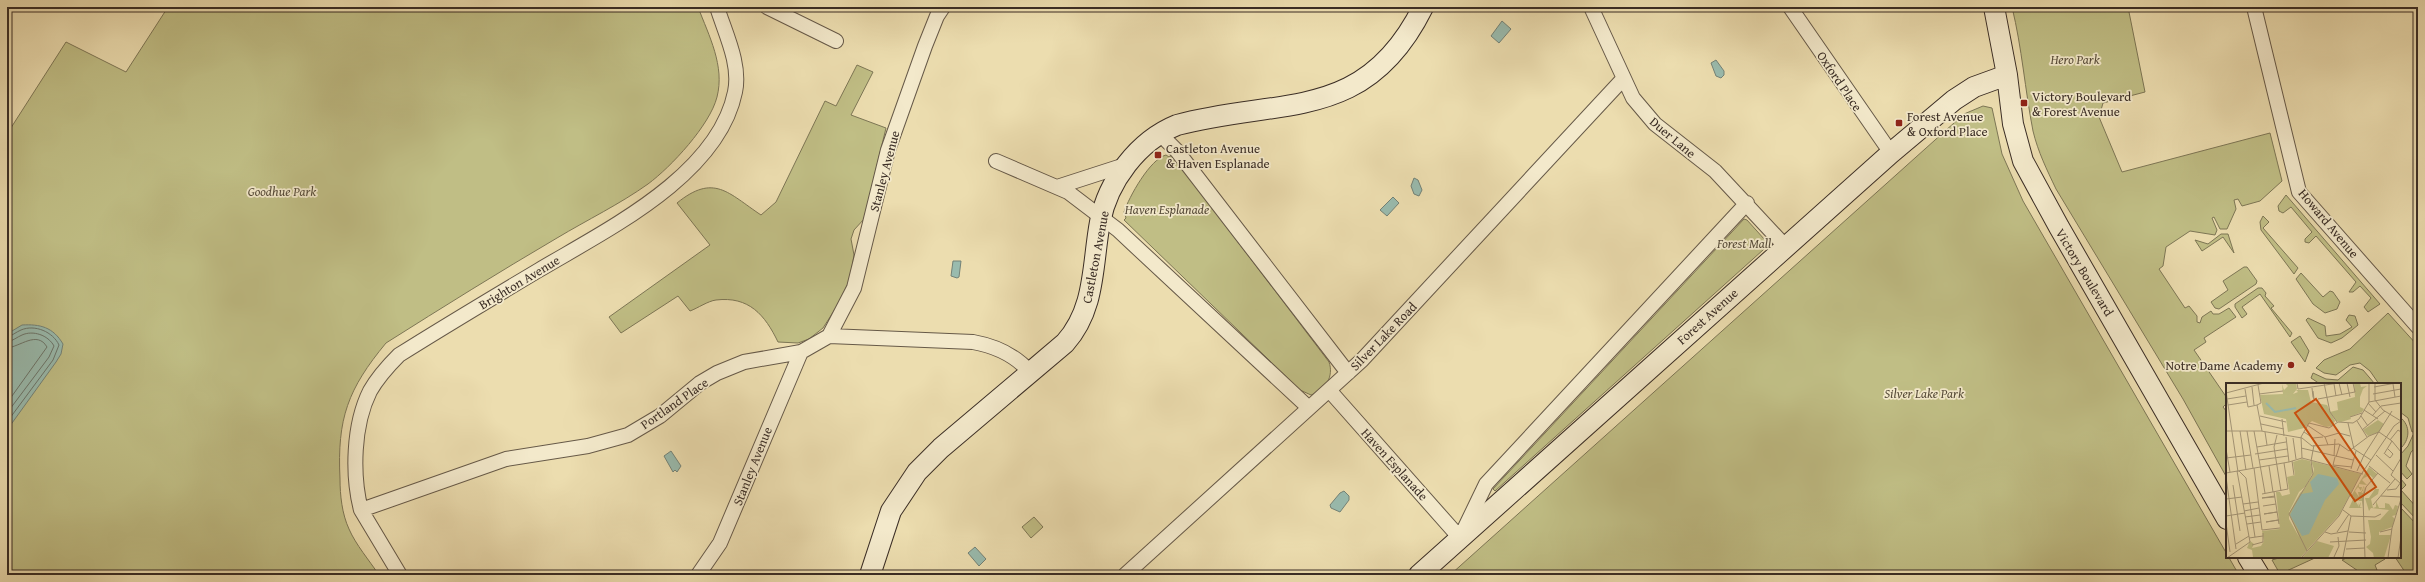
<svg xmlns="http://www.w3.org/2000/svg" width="2425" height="582" viewBox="0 0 2425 582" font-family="'Gentium Book Plus',serif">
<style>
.green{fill:#c0be85;stroke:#7d7655}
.water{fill:#99bbae;stroke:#738277}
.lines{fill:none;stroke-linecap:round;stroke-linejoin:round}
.shore{stroke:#6a746a;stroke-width:1}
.street-casing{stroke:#665948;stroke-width:16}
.secondary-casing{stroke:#3a2d25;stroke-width:22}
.street{stroke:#f3e9cb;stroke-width:14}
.secondary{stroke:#f3e9cb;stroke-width:20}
.poi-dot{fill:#8f2418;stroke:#f3e9cb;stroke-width:1.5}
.labels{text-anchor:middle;stroke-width:3.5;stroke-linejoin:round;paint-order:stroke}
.park-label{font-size:13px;font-style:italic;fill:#554a38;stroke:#f3e9cb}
.street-label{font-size:13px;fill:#3a2d25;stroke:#f3e9cb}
.poi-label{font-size:13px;fill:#3a2d25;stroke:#f3e9cb;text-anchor:start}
.inset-river{fill:none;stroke:#99bbae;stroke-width:2}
.inset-road{fill:none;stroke:#a59778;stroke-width:1}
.view{fill:#ce5210;fill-opacity:0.15;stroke:#ce5210;stroke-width:2}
.inset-edge{fill:none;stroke:#3a2d25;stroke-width:2}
</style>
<rect width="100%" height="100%" fill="#ecddaf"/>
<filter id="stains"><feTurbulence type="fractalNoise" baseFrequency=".005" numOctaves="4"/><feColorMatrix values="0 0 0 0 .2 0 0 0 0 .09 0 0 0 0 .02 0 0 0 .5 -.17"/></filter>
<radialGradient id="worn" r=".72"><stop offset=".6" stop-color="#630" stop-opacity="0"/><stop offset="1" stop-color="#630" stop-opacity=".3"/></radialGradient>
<path class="green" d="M168,7H698C709,36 725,66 717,97C710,125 671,167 648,184C620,204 587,220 557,238C499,272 443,307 386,343C348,389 337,418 340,479C340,495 342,514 349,529C356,545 369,560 379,575H7V134L66,42L126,72Z
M2012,7H2128L2145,92L2103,103L2099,117L2122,172L2270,133L2282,181L2260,201L2242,206L2238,199L2234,200L2236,209L2227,229H2220L2214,217L2212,218L2217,230L2215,235L2190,231L2166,247L2163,266L2159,269L2185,308L2189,306L2197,316V322L2200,323L2202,317L2211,311L2213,314H2219L2229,308L2236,317L2204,338L2206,342L2194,350L2227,398V403L2223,407L2227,412V478L2183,399L2056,189C2047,170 2038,152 2033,131C2025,90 2022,48 2012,7Z
M857,65L873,72L851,115L886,128L864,219L854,230L851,239L854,255L850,279L839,303L823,328L809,339L798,343L778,342C765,315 749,296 716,300C708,301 698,308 690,311L678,296L621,333L609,317L710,245L677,203C714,173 728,193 761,215L776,202L825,101L836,106Z
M1983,106L1992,108L2002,154L2023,201L2239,575H1450L1964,114Z
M1166,155L1169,157L1172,155L1329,362C1334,376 1326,390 1311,395L1300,390L1124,220L1126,218L1124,212C1129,197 1150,159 1166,155Z
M2286,195L2380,304L2368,312L2364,307L2371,298L2360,286L2353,292H2349L2356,282L2316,236L2309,243L2305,242V239L2312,232L2291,207L2283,213L2279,211L2278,206Z
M2263,216L2269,222L2263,228L2298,268L2294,274L2261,230L2260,222Z
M1744,219L1747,220L1765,240L1766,245L1763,250L1495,491L1493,489Z
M2221,234H2228L2234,253L2223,237L2202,251L2195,240L2208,244Z
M2244,267H2247L2257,281L2256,284L2219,309L2215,308L2211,302L2228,290L2223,281Z
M2301,273L2323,297L2330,291L2333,292L2340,302L2337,309L2325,313L2313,304L2296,279Z
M2258,288H2262L2266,293L2265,296L2274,306L2271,308L2292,333L2290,337L2260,294L2242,307L2247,314L2242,318L2235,307V304Z
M2388,313L2418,346V430L2412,432L2408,418L2400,412V384H2379L2370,371L2360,363L2350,365L2336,375L2324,373L2316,368L2324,360L2350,349Z
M2349,315L2355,316L2358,325L2342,338L2331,343L2318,338L2306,320L2308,318L2325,326L2326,336L2340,334L2352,327L2346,320Z
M2300,336L2309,351L2305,362L2291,342Z
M2353,367L2363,370L2375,384H2320L2311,378L2313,373L2326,379L2338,380Z
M2400,417C2411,426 2410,440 2400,449Z
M2418,434V446L2411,452L2406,466L2412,474L2407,479L2400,471V455L2408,446L2413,435Z
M2400,478L2406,485L2401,490L2418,509V521L2400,502Z
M2400,507L2418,526V575H2407L2395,557H2400Z
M1034,517L1043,527L1031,538L1022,527Z
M2282,557H2317L2280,574L2272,560Z
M2349,557H2381L2385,559L2375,565L2377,570L2370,573L2371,575H2364L2342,560Z"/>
<path class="water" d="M1502,21L1511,29L1499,43L1491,36Z
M1716,60L1724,71V75L1721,78L1716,76L1711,63Z
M1414,178L1418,180L1422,190L1419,196L1414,194L1411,186Z
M1393,197L1399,203L1387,216L1380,210Z
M953,261H961L959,277L957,278L951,276Z
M22,325C40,324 53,327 63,344L61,354L56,362L7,430V334Z
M671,451L681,466L677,472L675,470L673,472L664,456Z
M1344,491L1349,496V500L1340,512L1331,508L1330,505L1340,493Z
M975,547L986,559L979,566L968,553Z"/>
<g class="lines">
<path class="shore" d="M7,337C12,336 16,332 21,330C35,324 53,332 59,345L53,360L7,422
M7,342C13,341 17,337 22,335C33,330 48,335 54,346L49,357L7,413
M7,348C20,347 37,330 47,347L7,403"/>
<g class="street-casing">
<path id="street" d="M767,7L836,41
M1591,7L1633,98L1655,124L1715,171L1785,246
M1790,7L1891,153
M2254,7L2299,192L2418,327
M1160,134L1177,151L1348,373
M996,161L1068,192L1118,230L1309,408
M1057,187L1128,164
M829,336L854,288L888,150L925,46L937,16L943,7
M1329,390L1460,538L1486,484L1747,203
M361,510L506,459L588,446L628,435L660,416L700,383L717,373L744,362L801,352L829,336L973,342C995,346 1015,355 1030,372
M400,575L361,510C352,475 353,425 370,391C378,377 388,366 399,355C445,326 492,298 539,270C606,230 718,176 735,92C741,64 725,33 717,7
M698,575L720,543L801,352
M1125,575L1362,360L1623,79"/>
</g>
<g class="secondary-casing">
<path id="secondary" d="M1994,7L2007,75L2013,124L2023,161L2059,227L2227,519
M2248,557L2259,575
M870,575L891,511L917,472L941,448L1065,343C1096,308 1092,265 1100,222C1108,181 1138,141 1177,125C1281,97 1365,124 1423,7
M1419,575L1891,153L1954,100L1974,87L2007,75"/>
</g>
<use href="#street" class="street"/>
<use href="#secondary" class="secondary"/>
</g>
<g class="poi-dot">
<rect x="2020" y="99" width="8" height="8" rx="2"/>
<rect x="1895" y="119" width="8" height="8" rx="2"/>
<rect x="1154" y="151" width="8" height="8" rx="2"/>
<circle cx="2291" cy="365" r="4"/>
</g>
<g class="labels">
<g class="park-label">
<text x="2075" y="64">Hero Park</text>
<text x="282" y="196">Goodhue Park</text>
<text x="1167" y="214">Haven Esplanade</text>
<text x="1744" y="248">Forest Mall</text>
<text x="1924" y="398">Silver Lake Park</text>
</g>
<g class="street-label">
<text transform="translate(1840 81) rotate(56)" y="5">Oxford Place</text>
<text transform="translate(1673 137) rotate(40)" y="5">Duer Lane</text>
<text transform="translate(884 171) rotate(-75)" y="5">Stanley Avenue</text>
<text transform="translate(2329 223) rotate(50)" y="5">Howard Avenue</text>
<text transform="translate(1095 257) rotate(-79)" y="5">Castleton Avenue</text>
<text transform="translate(2085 272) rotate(59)" y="5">Victory Boulevard</text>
<text transform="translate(519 282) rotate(-31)" y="5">Brighton Avenue</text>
<text transform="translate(1707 316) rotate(-42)" y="5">Forest Avenue</text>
<text transform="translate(1383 336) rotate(-46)" y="5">Silver Lake Road</text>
<text transform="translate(674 403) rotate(-35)" y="5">Portland Place</text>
<text transform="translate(1395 464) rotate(48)" y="5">Haven Esplanade</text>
<text transform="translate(752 466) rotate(-68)" y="5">Stanley Avenue</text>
</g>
<g class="poi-label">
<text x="2032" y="101">Victory Boulevard<tspan x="2032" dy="15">&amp; Forest Avenue</tspan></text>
<text x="1907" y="121">Forest Avenue<tspan x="1907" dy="15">&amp; Oxford Place</tspan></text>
<text x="1166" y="153">Castleton Avenue<tspan x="1166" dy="15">&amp; Haven Esplanade</tspan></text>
<text x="2283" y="370" text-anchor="end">Notre Dame Academy</text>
</g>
</g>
<g transform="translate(2226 383)">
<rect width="175" height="175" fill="#ecddaf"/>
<path d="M59,0H70L71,6L67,11L72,9L70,7H82L85,19L101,22L109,38L106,43L100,44L86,38L78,45L62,49L60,36L38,31L34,12L57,11L56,1L58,7L62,3ZM128,0H134L135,4L141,3L137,6L134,14V24L138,26L136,29L124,34L125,36L115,39L110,38L104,29L112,27L111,19L129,14ZM152,37L158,41L153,49L142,53L137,47ZM76,76L84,78L87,89L80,103L73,109L63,129V136L73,154L63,130L74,110L79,105L87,91L88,86L85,78L135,91L113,132L74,175H23L27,174L26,167L21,165L24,158L28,161L26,165L35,163L38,158L36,148L54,146L50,109H54L56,113L64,111L61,94L69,92L67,79ZM143,84L151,91L147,95L144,92L138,95L136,97L141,102L133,101V104H136L135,108L132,104L129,108L133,114L132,109H135V108H136L137,104L138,103L137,108L135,109L137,110L139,103L137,124L136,118H132L135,115H131L130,119L132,122L133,119L132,124L135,119L134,124L137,125H123L128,114L125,113ZM149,106H153L152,111L145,116L147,125L150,124V118L153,125H159V120L163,121L167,127L169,122L172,123L170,132L166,133L169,136L166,144L153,149V152H165L158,175H148L147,170L140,164L144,161L145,154L142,137H154L163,127L145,125L143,128L139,115H143ZM91,158L108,163L102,175H76Z" fill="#c0be85"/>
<path d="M92,91L111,95L113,101L99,117L83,151L76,153L64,132L75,111L87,109L84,99Z" fill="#99bbae"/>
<path class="inset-river" d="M40,20L49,29L70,25"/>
<path class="inset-road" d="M71,0L72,6L113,0M98,0L104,29L111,39M113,0L116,12M121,0L124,14M143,0V19M149,0V17L157,27L175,38M108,1L110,13M167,1L169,14M26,4L28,22M148,4L170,0M86,5L87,14L88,16L87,8M19,6L22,24L31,22L35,20L32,2M0,8L12,89M0,10L38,0M33,11L57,8M147,11L175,6M1,16L20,13M92,16L129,9L127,0M142,20L150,29M2,22L21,19M31,22L36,48M138,27L152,36M34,33L60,39M135,33L142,43M146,33L155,23L175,20M124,34L136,30M56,36L58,53M131,38L141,54M122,40L128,66L145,77M35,41L58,46M81,42L99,54L102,62M136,47L159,28M0,48H35L76,55L86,63L113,61L123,68L143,53L153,49M14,48L20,87M21,48L27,85M28,48L39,110M39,49L41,62M78,49L87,55L97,54M153,49L166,58L175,69M51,52L48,64L55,108M60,54L63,79M99,54L113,50L124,53M67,55L70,76M164,57L172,47L175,49M31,64L60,59M75,65L127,77M0,66L4,89M29,71L61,66M158,71L166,58M159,71L164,75L167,71L162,66M150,72L167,88M108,73L109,56M109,74L107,82L126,84M110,74L114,61M0,75L25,72M76,75L75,54L83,40L103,45L112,39L127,40L133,36L143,19L175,13M175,75L165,92L175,101M33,77L62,73M66,78L68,92M43,83L47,109M143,83L164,100M28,85L36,147L54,145M125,86L130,68M13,88L20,95L29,154M131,88L138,72L166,28M0,90L63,79L76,75L137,91M0,94L10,166M7,102L14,148M161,107L170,106L175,99M48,109L53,141M36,111L62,106L58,80M49,113L36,115L49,114M155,113L175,114M0,116L16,114M17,121L32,119M147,122L169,96M37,123L50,121M117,127L125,133L149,134L155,131M18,128L33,125M51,129L38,131L51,129M0,133L19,130M19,134L34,132M52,137L40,139L53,137M0,140L4,169M21,141L35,139M99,149L105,151L122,148M111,149L123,131M123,149L140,150M154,149L166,146M23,155L37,153M104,159L140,157M10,161L23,153M26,162L37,159V150M120,166L139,165M81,168L63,131L87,91L85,78L88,62M108,174L113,163L112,154M117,174L125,133M1,175L24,159L11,88M75,175L113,133L134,93L168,43L175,38M139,175L137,115L140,104L152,90M162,175L166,145L175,116M172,175L175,154"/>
<path class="view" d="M90,16L150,104L129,118L69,30Z"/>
<rect width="175" height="175" class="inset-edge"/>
</g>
<rect width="2425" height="582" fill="none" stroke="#ecddaf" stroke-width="24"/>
<rect x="8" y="8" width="2409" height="566" fill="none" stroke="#3a2d25" stroke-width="2"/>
<rect x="12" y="12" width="2401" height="558" fill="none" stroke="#3a2d25"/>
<rect width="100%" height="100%" filter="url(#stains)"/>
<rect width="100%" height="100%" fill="url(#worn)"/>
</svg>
